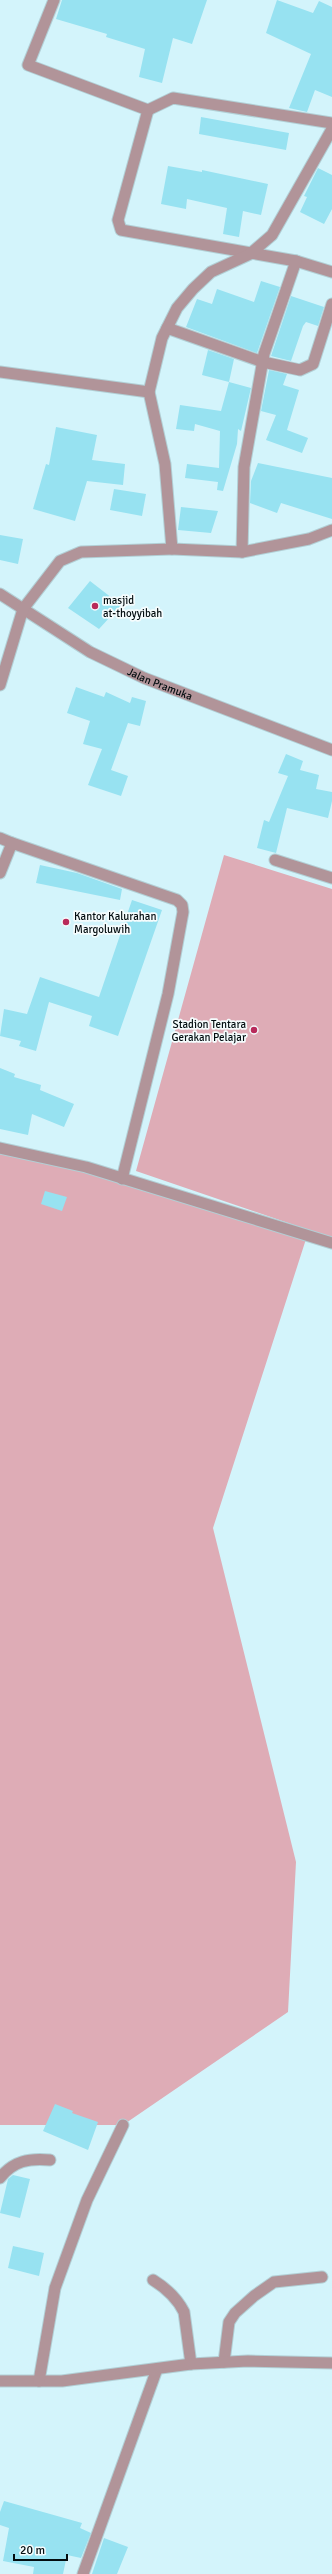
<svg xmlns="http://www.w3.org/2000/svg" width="332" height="2574" viewBox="0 0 332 2574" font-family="Signika,sans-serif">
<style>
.green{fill:#deacb6}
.building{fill:#97e2f1}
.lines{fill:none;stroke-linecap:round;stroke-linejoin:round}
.minor-casing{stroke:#b2cfd5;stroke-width:13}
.minor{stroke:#b19499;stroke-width:11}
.poi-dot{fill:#b82a5a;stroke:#f5fcfd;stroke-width:1.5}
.labels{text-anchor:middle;stroke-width:3.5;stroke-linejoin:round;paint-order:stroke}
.poi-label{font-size:11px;fill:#030d10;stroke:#f5fcfd;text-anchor:start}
.street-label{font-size:11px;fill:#030d10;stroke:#f5fcfd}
</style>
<rect width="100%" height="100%" fill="#d3f4fb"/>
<path class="green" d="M224,855L332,889V1238L136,1171Z
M0,1146L307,1236L213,1528L296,1862L288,2012L123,2125H0Z"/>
<path class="building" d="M62,0H207L192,44L173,38L162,83L139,77L145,49L106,37L107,34L56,19Z
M277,0L313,13L319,1L332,7V97L315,90L307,112L289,108L311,54L266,33Z
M201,117L289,133L286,150L199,134Z
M168,166L202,172V170L268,184L261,215L243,211L239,237L223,234L227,208L187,199L186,209L161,204Z
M318,168L332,175V209L324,224L300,212L307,197L304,196Z
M261,281L280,287L257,353L186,327L197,299L212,304L217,289L254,302Z
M291,296L324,307L318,326L306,322L303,326L291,361L271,356Z
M208,350L234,359L229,382L202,375Z
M269,370L287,374L283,385L299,390L287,430L308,438L302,453L266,440L276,415L261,411Z
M229,382L251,388L241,431L238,429L237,444L223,491L217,490L218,482L185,478L187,464L219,468L220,431L195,424L194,431L176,429L180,405L221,411Z
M56,427L97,435L92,460L125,464L123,485L87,481L75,521L33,509L46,464L49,465Z
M258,463L332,478V519L281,503L277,513L250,503L251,481Z
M114,489L146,494L142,516L110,510Z
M181,507L218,511L211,533L178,530Z
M0,535L23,539L18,564L0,560Z
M90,581L121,605L99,629L68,608Z
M76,687L104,697L106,692L130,703L132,697L146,701L140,726L128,723L111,770L128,776L121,796L88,785L102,749L83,744L90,721L67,713Z
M286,754L303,761L300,770L319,775L316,789L332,792V801L328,818L287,808L276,853L257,848L264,820L269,822L288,776L278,773Z
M40,865L77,873L122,889L120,900L36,883Z
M132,900L162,910L118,1036L89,1026L92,1016L49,1002L36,1051L19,1046L21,1041L0,1036L4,1009L27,1014L40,977L99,997Z
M0,1068L15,1074L14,1077L41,1085L40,1090L74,1104L64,1127L32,1114L28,1135L0,1129Z
M45,1191L67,1197L62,1211L41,1204Z
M55,2104L73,2111L72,2113L98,2122L88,2150L43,2131Z
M13,2175L30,2179L20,2218L0,2213L8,2179Z
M13,2246L44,2253L39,2276L8,2268Z
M4,2501L82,2523L80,2528L91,2533L81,2558L67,2555L63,2574H33L34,2567L3,2561L9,2528L0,2525V2512Z
M104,2538L128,2547L117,2574H92Z"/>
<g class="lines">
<g class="minor-casing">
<g id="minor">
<path d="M54,0L28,65L148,110L173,98L332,123"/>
<path d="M148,110L118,220L121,230L296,261L332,272"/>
<path d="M167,328L263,362L300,370L313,364L332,304"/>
<path d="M0,372L149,392"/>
<path d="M172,549L242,552L309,539L332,530"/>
<path d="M242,552L244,467L264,354L296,261"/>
<path id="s1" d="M0,594L90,652L144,678L332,750"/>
<path d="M0,685L23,609L60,561L81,552L172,549L165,464L149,392L162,338L177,308L193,289L211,272L250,254L272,235L332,129"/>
<path d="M0,838L12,843L0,873"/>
<path d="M12,843L177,900L182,905L183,912L168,994L122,1179"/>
<path d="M275,860L332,878"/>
<path d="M0,1148L86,1167L332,1243"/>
<path d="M0,2178C13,2161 29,2158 50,2160"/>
<path d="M153,2280C166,2288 177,2298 184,2312L191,2364"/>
<path d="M224,2362L229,2322L235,2313L254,2296L274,2282L322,2277"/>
<path d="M0,2381H62L191,2364L248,2361L332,2363"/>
<path d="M39,2381L55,2288L87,2200L123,2125"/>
<path d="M83,2574L157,2369"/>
</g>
</g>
<use href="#minor" class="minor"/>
</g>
<g class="poi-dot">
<circle cx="95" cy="606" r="4"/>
<circle cx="66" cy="922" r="4"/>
<circle cx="254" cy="1030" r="4"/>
</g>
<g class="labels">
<g class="poi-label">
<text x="103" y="604">masjid<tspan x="103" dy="13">at-thoyyibah</tspan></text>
<text x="74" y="920">Kantor Kalurahan<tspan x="74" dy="13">Margoluwih</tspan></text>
<text x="246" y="1028" text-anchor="end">Stadion Tentara<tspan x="246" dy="13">Gerakan Pelajar</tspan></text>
</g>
<g class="street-label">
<text dy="4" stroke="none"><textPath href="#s1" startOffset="184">Jalan Pramuka</textPath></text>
</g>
</g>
<path d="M14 2554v6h53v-6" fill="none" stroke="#030d10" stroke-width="2"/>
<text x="20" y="2554" font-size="12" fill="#030d10" stroke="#f5fcfd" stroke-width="3" paint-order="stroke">20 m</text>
</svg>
